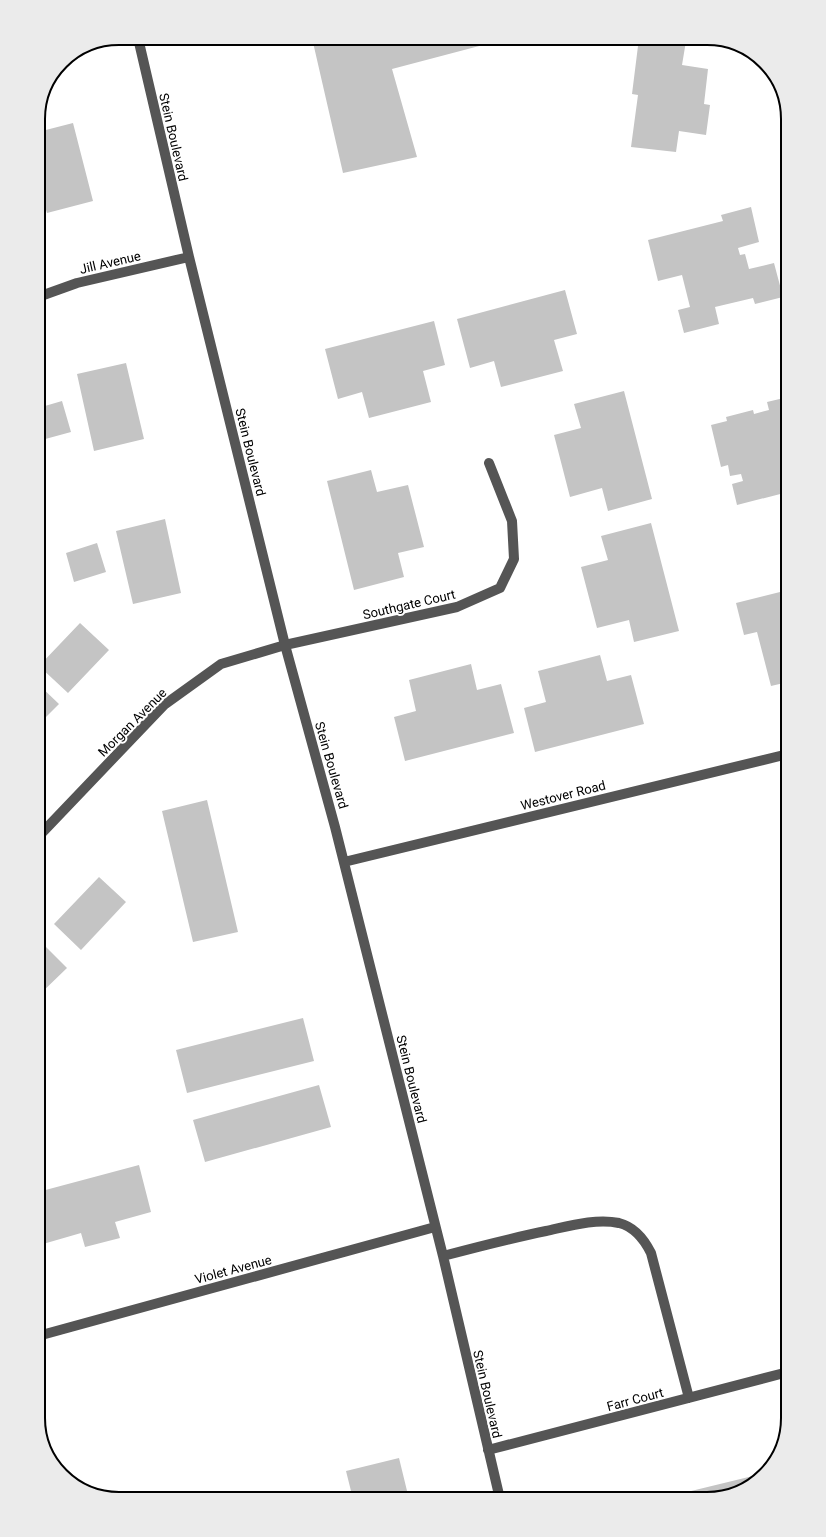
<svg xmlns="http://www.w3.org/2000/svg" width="826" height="1537" viewBox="0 0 826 1537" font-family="Roboto,sans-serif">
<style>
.building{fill:#c4c4c4}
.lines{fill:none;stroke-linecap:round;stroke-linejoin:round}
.minor{stroke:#555;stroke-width:10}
.labels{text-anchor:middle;stroke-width:4;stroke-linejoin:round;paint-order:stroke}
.street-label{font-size:13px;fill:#000;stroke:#fff}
.rim{fill:none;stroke:#000;stroke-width:2}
</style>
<rect width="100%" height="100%" fill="#fff"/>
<path class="building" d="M279,38H310V39L281,45Z
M312,38H481L483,45L392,69L417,157L343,173Z
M639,38H667L686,41L682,65L708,69L704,104L710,105L706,135L679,131L676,152L631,147L638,95L632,94Z
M73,123L93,201L47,213L38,184V132Z
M751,207L759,242L738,248L740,255L745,254L749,269L774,263L783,297L755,304L753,298L715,307L719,324L684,333L678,310L690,307L682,275L658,281L648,240L723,221L721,215Z
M565,290L577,334L554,340L563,371L501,387L494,361L470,368L457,319Z
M434,321L445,365L423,371L431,402L369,418L362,392L338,399L325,349Z
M126,363L144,439L94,451L77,374Z
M624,391L652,499L608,511L602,488L570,497L554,435L581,428L574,404Z
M788,397V432L780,434L782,443L788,442V492L737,505L732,484L743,481L741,474L730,476L728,465L721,467L711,425L727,421L726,417L753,410L754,414L769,410L767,402Z
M62,401L71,432L38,441V408Z
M371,470L377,492L408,485L424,547L398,553L404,577L354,590L327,481Z
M165,519L181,593L133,604L116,531Z
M651,523L679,631L634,642L629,620L597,628L581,567L608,560L601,536Z
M97,543L106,572L74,582L66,553Z
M788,590V682L771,686L757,632L744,635L736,603Z
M80,623L109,650L68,693L39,666Z
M600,655L607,681L631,675L644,724L535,752L524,708L546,702L538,671Z
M471,664L477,690L501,684L514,733L405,761L394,717L416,711L409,680Z
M38,684L59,704L38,725Z
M207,800L238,932L193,942L162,811Z
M99,877L126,902L81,950L54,924Z
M39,940L67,968L38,996V941Z
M303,1018L314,1061L187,1093L176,1050Z
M319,1085L331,1127L205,1162L193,1120Z
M139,1165L151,1212L115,1222L120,1238L85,1247L81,1233L43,1244L38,1224V1192Z
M399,1458L409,1499H353L346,1471Z
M761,1474L738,1493L707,1499H688L687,1492Z"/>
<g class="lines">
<path class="minor" d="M138,38L189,257L285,645L335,827L443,1256L500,1499
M38,297L77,283L189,257
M38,837L164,705L221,664L285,645L457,607L500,588L514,559L512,521L489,463
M344,862L788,754
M443,1256C477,1247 512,1238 546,1231C569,1226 596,1218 619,1223C635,1227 644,1239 651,1253L689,1398
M38,1336L435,1227
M488,1450L788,1372"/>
</g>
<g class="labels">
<g class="street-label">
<text transform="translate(174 137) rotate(77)" y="5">Stein Boulevard</text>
<text transform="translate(110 262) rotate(-13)" y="5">Jill Avenue</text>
<text transform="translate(251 452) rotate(76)" y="5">Stein Boulevard</text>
<text transform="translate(409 604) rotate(-13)" y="5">Southgate Court</text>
<text transform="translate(132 722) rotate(-45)" y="5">Morgan Avenue</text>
<text transform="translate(332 765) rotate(74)" y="5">Stein Boulevard</text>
<text transform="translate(563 795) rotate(-14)" y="5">Westover Road</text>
<text transform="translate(412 1079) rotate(76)" y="5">Stein Boulevard</text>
<text transform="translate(233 1269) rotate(-15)" y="5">Violet Avenue</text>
<text transform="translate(488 1394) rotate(77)" y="5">Stein Boulevard</text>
<text transform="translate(635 1399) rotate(-15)" y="5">Farr Court</text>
</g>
</g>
<path d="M0 0H826V1537H0ZM119 45H707A74 74 0 0 1 781 119V1418A74 74 0 0 1 707 1492H119A74 74 0 0 1 45 1418V119A74 74 0 0 1 119 45Z" fill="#ebebeb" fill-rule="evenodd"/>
<path class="rim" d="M119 45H707A74 74 0 0 1 781 119V1418A74 74 0 0 1 707 1492H119A74 74 0 0 1 45 1418V119A74 74 0 0 1 119 45Z"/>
</svg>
